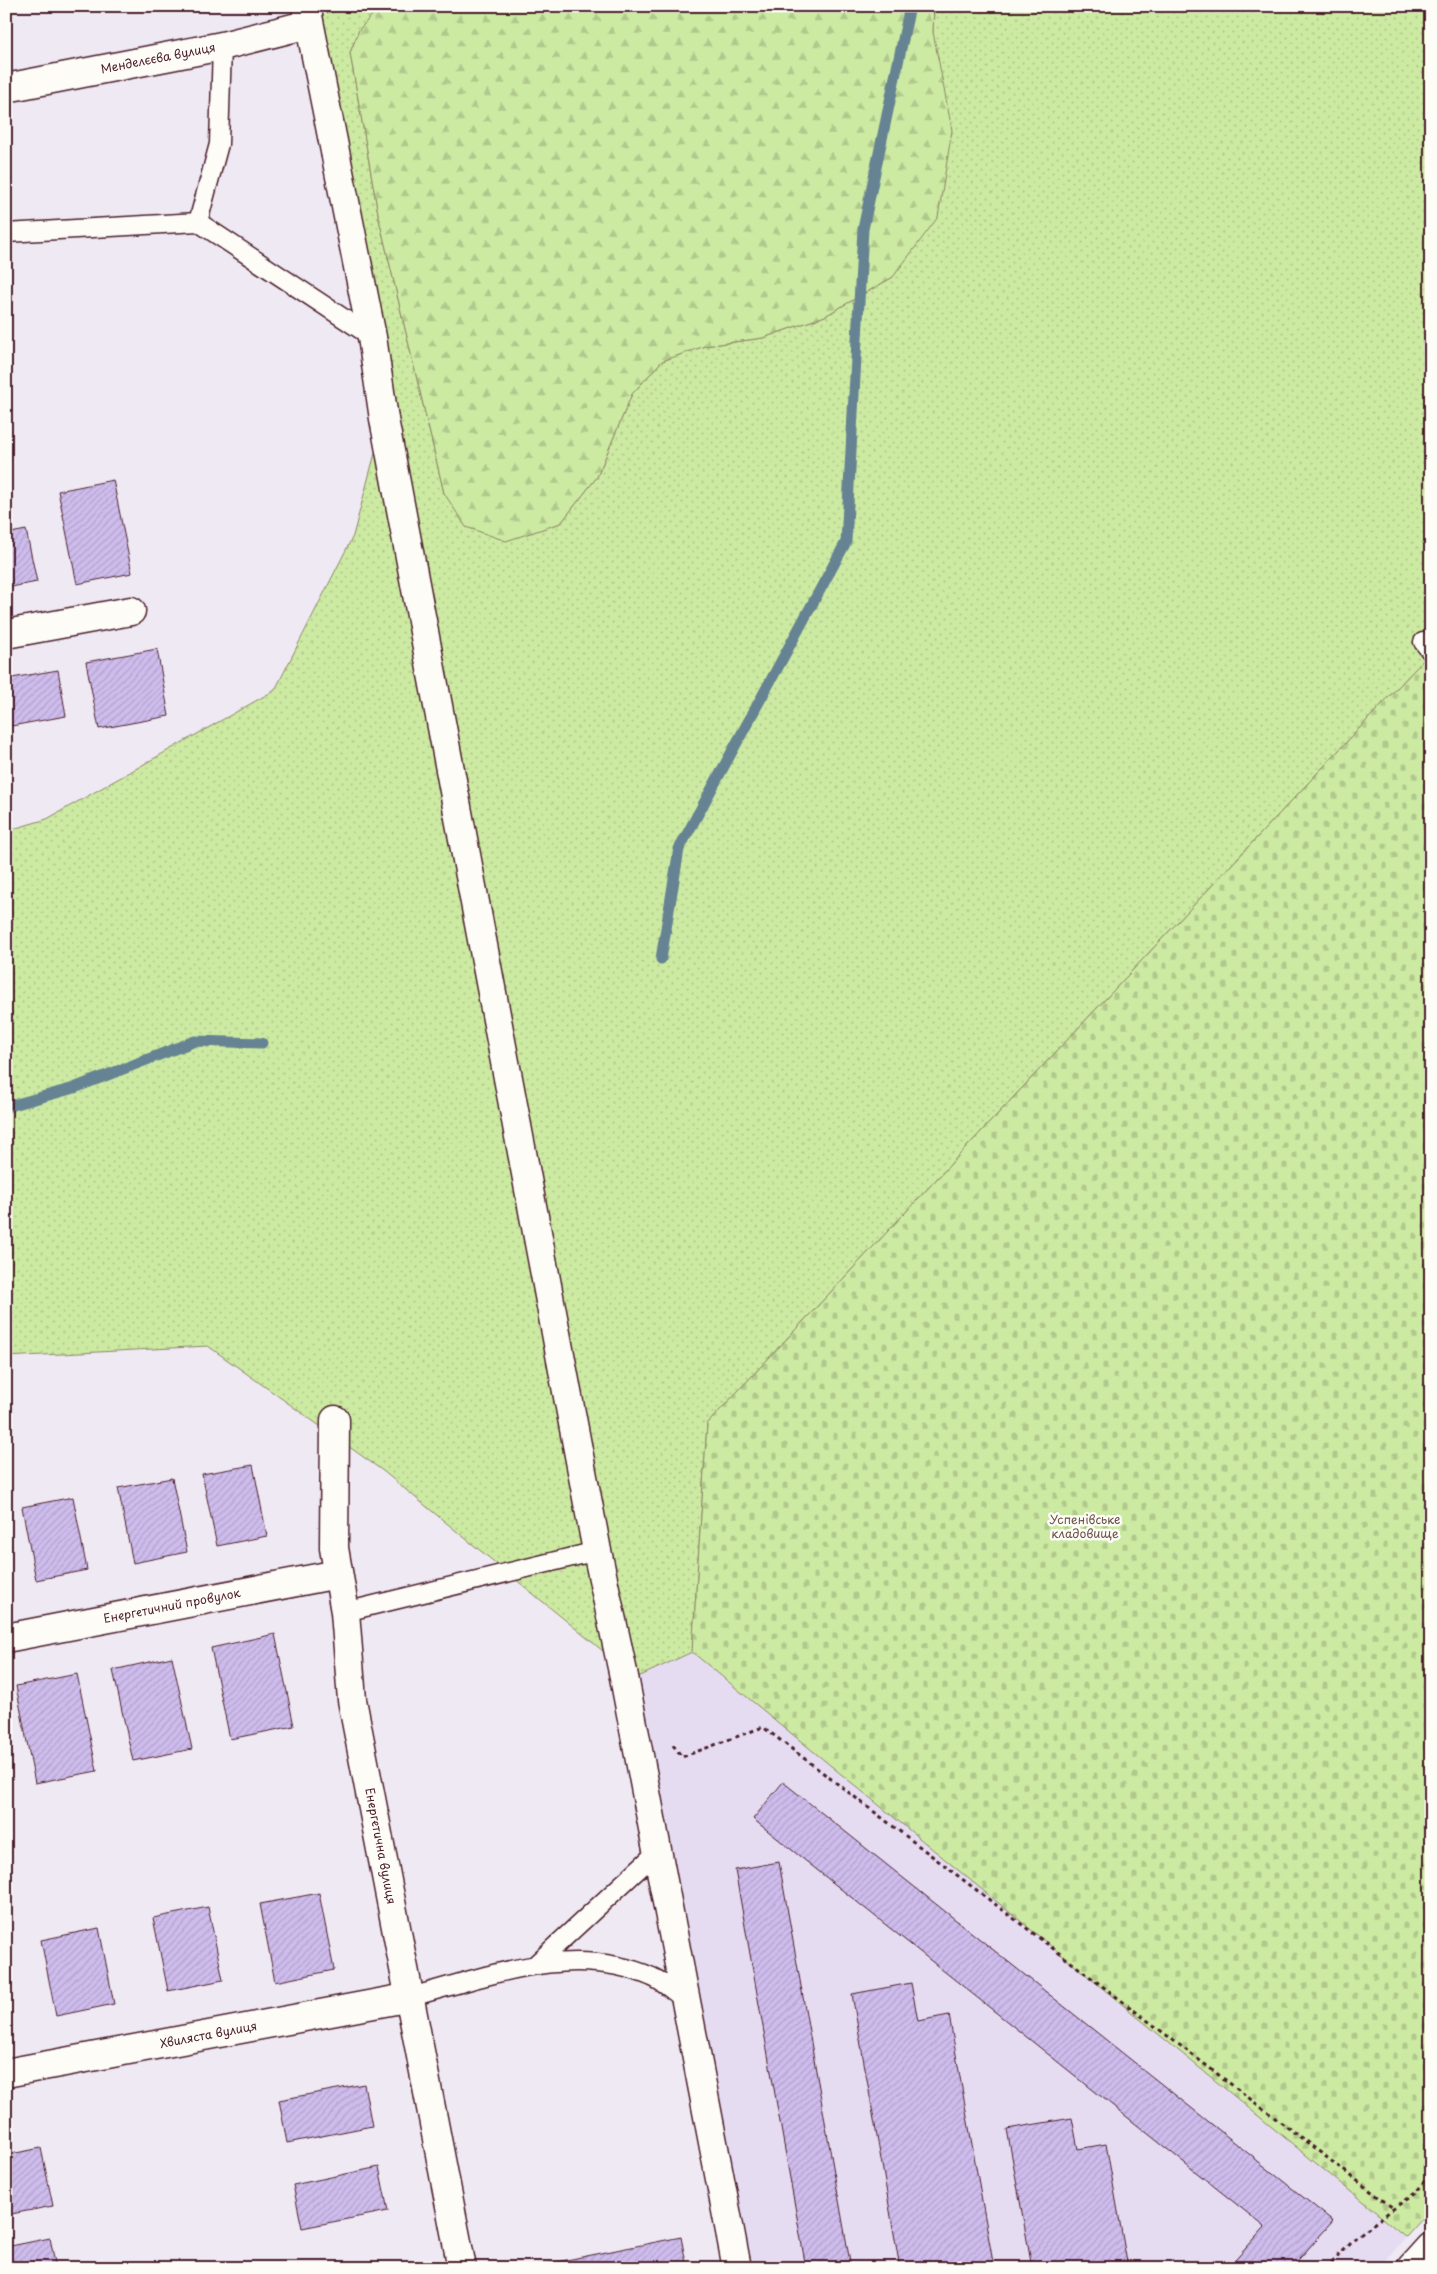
<svg xmlns="http://www.w3.org/2000/svg" width="1437" height="2274" viewBox="0 0 1437 2274" font-family="'Playpen Sans',sans-serif">
<style>
.built{fill:#e5dcf2}
.grass{fill:url(#grass-dots);stroke:#8b8466}
.forest{fill:url(#forest-firs);stroke:#8b8466}
.cemetery{fill:url(#cemetery-stones);stroke:#8b8466}
.lines{fill:none;stroke-linecap:round;stroke-linejoin:round}
.stream{stroke:#668393;stroke-width:11}
.building{fill:url(#building-hatch);stroke:#4a1f2b}
.service-casing{stroke:#4a1f2b;stroke-width:21}
.minor-casing{stroke:#4a1f2b;stroke-width:31}
.trunk-casing{stroke:#4a1f2b;stroke-width:31}
.path{stroke:#4a1f2b;stroke-width:3;stroke-dasharray:4 4;stroke-linecap:butt}
.service{stroke:#fdfcf7;stroke-width:18}
.minor{stroke:#fdfcf7;stroke-width:28}
.trunk{stroke:#fdfcf7;stroke-width:28}
.labels{text-anchor:middle;stroke-width:5;stroke-linejoin:round;paint-order:stroke}
.street-label{font-size:12px;fill:#4a1f2b;stroke:#fdfcf7}
.park-label{font-size:12px;fill:#6a5249;stroke:#fdfcf7}
</style>
<defs>
<pattern id="grass-dots" width="8" height="8" patternUnits="userSpaceOnUse" patternTransform="scale(1.25)"><rect width="8" height="8" fill="#cceaa2"/><path d="M2 2h.1M6 6h.1" fill="none" stroke="#b1c88c" stroke-width="1.8" stroke-linecap="round"/></pattern>
<pattern id="forest-firs" width="22" height="20" patternUnits="userSpaceOnUse" patternTransform="scale(1.25)"><rect width="22" height="20" fill="#cceaa2"/><path d="M5 1l3.5 6h-7zM16 11l3.5 6h-7z" fill="#b1c88c"/></pattern>
<pattern id="cemetery-stones" width="16" height="16" patternUnits="userSpaceOnUse" patternTransform="scale(1.25)"><rect width="16" height="16" fill="#cceaa2"/><path d="M2 7V4a2 2 0 0 1 4 0v3zM10 15v-3a2 2 0 0 1 4 0v3z" fill="#b1c88c"/></pattern>
<pattern id="building-hatch" width="6" height="6" patternUnits="userSpaceOnUse" patternTransform="scale(1.25)"><rect width="6" height="6" fill="#cebced"/><path d="M-1 1l2-2M0 6l6-6M5 7l2-2" fill="none" stroke="#b2a1cb"/></pattern>
</defs>
<rect width="100%" height="100%" fill="#efe9f4"/>
<filter id="ink" filterUnits="userSpaceOnUse"><feTurbulence type="fractalNoise" baseFrequency=".02" numOctaves="2"/><feDisplacementMap in="SourceGraphic" scale="10" xChannelSelector="R" yChannelSelector="G"/><feConvolveMatrix kernelMatrix="1 2 1 2 8 2 1 2 1" color-interpolation-filters="sRGB"/></filter>
<g filter="url(#ink)">
<path class="built" d="M692,1652L1406,2237L1378,2268H749L636,1678Z"/>
<path class="grass" d="M321,6H380L359,30L350,53L379,219L444,493L506,540L561,523L597,477L632,394L662,361L705,346L763,338L825,316L893,277L933,31L934,6H1431V652L707,1424L692,1652L636,1678L383,1471L208,1346L6,1357V831L47,819L275,690L353,536L384,419L396,408Z"/>
<path class="forest" d="M380,6H934L933,32L952,130L938,217L893,277L825,316L763,338L705,346L662,361L632,394L597,477L561,523L506,541L466,527L444,493L379,219L350,53L359,30Z"/>
<path class="cemetery" d="M1431,652V2209L1406,2237L692,1652L707,1424Z"/>
<g class="lines">
<path class="stream" d="M661,959L679,849L846,542L863,229L910,6
M6,1107L74,1088L195,1041L262,1043"/>
</g>
<path class="building" d="M113,480L132,573L77,584L58,491Z
M26,530L37,582L6,588V534Z
M157,649L169,716L99,729L86,662Z
M58,670L66,716L6,727V679Z
M253,1465L267,1536L217,1546L202,1474Z
M172,1478L187,1552L133,1563L118,1488Z
M73,1497L87,1570L36,1580L22,1507Z
M275,1634L294,1726L230,1739L211,1648Z
M172,1657L192,1749L133,1761L113,1670Z
M77,1674L97,1771L35,1783L16,1686Z
M783,1782L1333,2221L1291,2268H1228L1265,2227L753,1819Z
M779,1862L851,2268H806L735,1870Z
M319,1893L334,1970L275,1982L260,1904Z
M208,1907L223,1980L168,1991L153,1918Z
M99,1928L114,2004L56,2016L41,1940Z
M911,1983L918,2021L949,2015L994,2268H900L852,1994Z
M364,2084L372,2126L287,2143L279,2100Z
M1072,2118L1078,2149L1106,2144L1128,2268H1032L1007,2129Z
M41,2148L53,2206L6,2215V2155Z
M379,2167L388,2211L302,2228L293,2185Z
M681,2237L687,2268H527Z
M50,2238L56,2268H6V2247Z
M398,2264L399,2268H379Z"/>
<g class="lines">
<g class="service-casing">
<path id="service" d="M198,222L219,144L222,46
M6,233L198,222L372,337
M1423,642L1431,652
M345,1612L597,1551
M536,1964L658,1851
M411,1997C489,1976 573,1942 652,1977C664,1982 675,1993 686,2000"/>
</g>
<g class="minor-casing">
<g id="minor">
<path d="M306,6L372,337L384,419L597,1551L624,1677L737,2268"/>
<path id="s1" d="M6,88L222,46L309,24"/>
<path d="M6,634L131,611"/>
<path id="s2" d="M335,1420L334,1548L345,1612L352,1700L462,2268"/>
<path id="s3" d="M6,1638L338,1574"/>
<path id="s4" d="M6,2073L411,1997"/>
</g>
</g>
<g class="trunk-casing">
<path id="trunk" d="M1412,2268L1431,2247"/>
</g>
<path class="path" d="M673,1745L682,1757L763,1727L1393,2208
M1326,2268L1356,2237L1413,2194L1431,2174"/>
<use href="#service" class="service"/>
<use href="#minor" class="minor"/>
<use href="#trunk" class="trunk"/>
</g>
</g>
<g class="labels">
<g class="street-label">
<text dy="4" stroke="none"><textPath href="#s1" startOffset="155">Менделєєва вулиця</textPath></text>
<text dy="4" stroke="none"><textPath href="#s3" startOffset="169">Енергетичний провулок</textPath></text>
<text dy="4" stroke="none"><textPath href="#s2" startOffset="430">Енергетична вулиця</textPath></text>
<text dy="4" stroke="none"><textPath href="#s4" startOffset="206">Хвиляста вулиця</textPath></text>
</g>
<g class="park-label">
<text x="1085" y="1524">Успенівське<tspan x="1085" dy="14">кладовище</tspan></text>
</g>
</g>
<rect width="1437" height="2274" fill="none" stroke="#fdfcf7" stroke-width="25"/>
<rect x="12" y="12" width="1412" height="2249" fill="none" stroke="#4a1f2b" stroke-width="2" filter="url(#ink)"/>
</svg>
